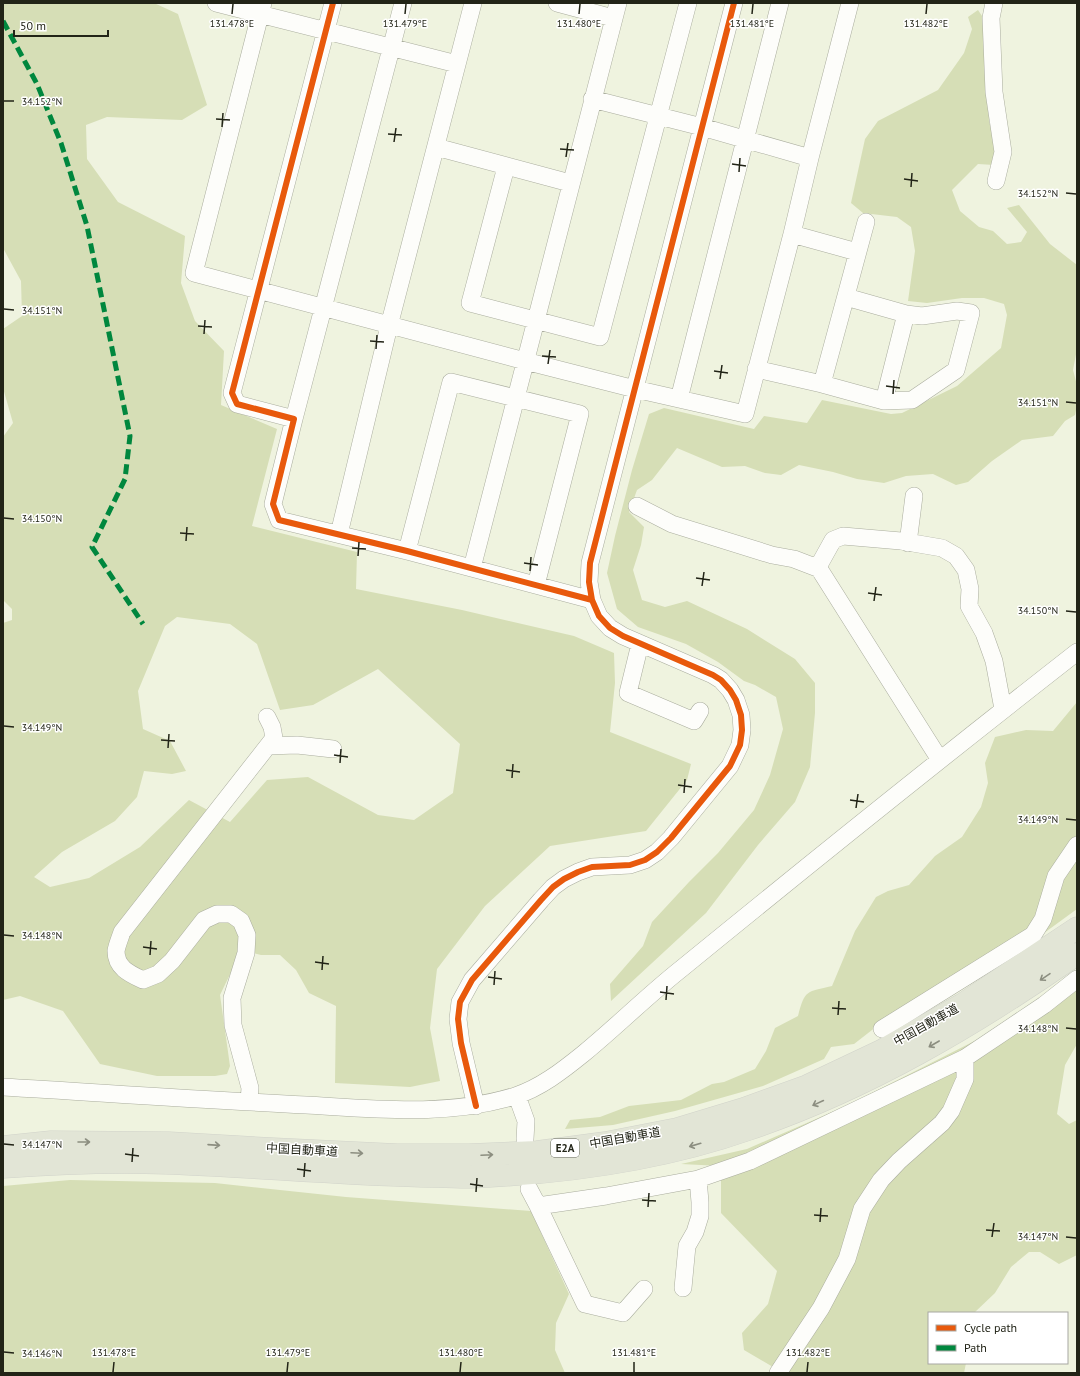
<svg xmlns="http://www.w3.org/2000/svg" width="1080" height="1376" viewBox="0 0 1080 1376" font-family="'PT Sans','Noto Sans JP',sans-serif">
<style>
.forest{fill:#d6deb6;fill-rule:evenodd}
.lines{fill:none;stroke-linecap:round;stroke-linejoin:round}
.minor-casing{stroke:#aaad9e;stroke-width:18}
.highway-casing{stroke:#d1d3ca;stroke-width:23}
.minor{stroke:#fdfdfa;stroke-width:17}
.highway{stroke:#e2e5d6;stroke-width:22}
.quiet{stroke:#00873e;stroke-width:5;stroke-dasharray:10 5;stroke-linecap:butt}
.cycleway-casing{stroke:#fff;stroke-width:8}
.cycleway{stroke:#e8590c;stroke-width:6}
.oneway{stroke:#8c8e80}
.ticks{fill:none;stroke:#222417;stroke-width:1.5}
.labels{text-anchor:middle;stroke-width:3;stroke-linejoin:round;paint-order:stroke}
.shield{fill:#fff;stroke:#64665d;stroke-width:1}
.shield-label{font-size:11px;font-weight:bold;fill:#222417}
.street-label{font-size:12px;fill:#222417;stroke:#fff}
.ticks-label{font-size:10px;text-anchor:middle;fill:#222417;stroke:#fff;stroke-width:3;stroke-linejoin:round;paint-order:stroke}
</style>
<rect width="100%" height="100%" fill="#eff3df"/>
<path class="forest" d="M3,3H154L178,14L207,105L182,120L107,117L86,125L87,159L118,202L185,236L181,283L195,321L224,351L221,405L277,429L252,526L357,552L356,589L462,610L574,636L614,653L615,683L610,732L691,764L687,780L646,831L550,846L485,906L437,969L430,1028L440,1081L410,1087L335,1083L336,1006L309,993L296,970L280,955H261L249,952L234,966L220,995L230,1066L227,1074L215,1076H157L100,1064L63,1011L20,996L3,1000V623L12,620V609L3,600V437L13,423L3,388V329L22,316L21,281L3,248ZM177,617L230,624L257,644L280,710L313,705L378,669L460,744L453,793L414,820L378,815L308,777L267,780L230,822L189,800L140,847L89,878L50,887L34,877L62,852L115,821L137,797L144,771L172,774L186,771L170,741L143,729L138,691L165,626Z
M978,10L986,22L989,122L997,144L994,165L978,164L952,190L960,211L979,227L993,231L1007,244L1021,242L1027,232L1007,208L1019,205L1050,244L1077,265V349L1073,370L1077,385V406L1075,415L1065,421L1053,436L1022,440L992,461L968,482L956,485L933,474L906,476L884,483L857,479L833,472L799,465L781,475L765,473L745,466L722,467L677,448L652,480L637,490L629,512L644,527L641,545L633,570L642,600L665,607L687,601L747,629L795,659L815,683V713L810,767L795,802L758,845L706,913L611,1001L610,984L643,946L652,922L689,882L718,853L754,810L770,775L783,729L776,697L755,685L744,681L718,662L686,644L638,627L617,609L607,573L615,536L632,470L649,414L664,408L754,429L764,416L807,423L822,400L891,414L902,413L957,386L1001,348L1007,315L1004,304L984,298H962L927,303L908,301L915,251L911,227L897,217L863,213L851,203L865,139L878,121L938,90L964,53L972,29L968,17Z
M1077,702V909L1014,955L890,1016L854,1044L831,1047L824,1059L763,1086L675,1111L613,1125L565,1129L570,1120L600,1117L629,1106L681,1100L712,1084L724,1082L755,1069L766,1051L775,1028L798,1016C805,989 807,992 832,986L855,931L876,897L888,891L909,885L935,856L962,837L981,807L988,783L985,763L995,737L1026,730L1053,731Z
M1077,989V1044L1065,1065L1057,1114L1069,1124L1077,1120V1255L1059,1264L1040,1252H1029L1011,1267L995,1293L974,1313H929V1363H966L964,1373H775L773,1367L744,1350L742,1333L768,1304L777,1271L721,1213V1166L681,1164L747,1149L848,1105Z
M70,1180L215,1183L346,1197L531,1211L569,1294L556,1323L555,1350L565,1373H3V1186Z"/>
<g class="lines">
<g class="minor-casing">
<path id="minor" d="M216,3L457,64
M263,3L194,273L525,361L635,389L745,414L792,234L810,158L850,3
M333,3L232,393L237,404L294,419L273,504L279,520L407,551L592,600
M557,3L613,18
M994,3L991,18L994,92L1003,152L996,181
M592,99L702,127L810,158
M436,147L570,183
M506,167L470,303L600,337L688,3
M792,234L857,252
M756,369L822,384L884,401L912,400L956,370L971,313L957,311L922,316L906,314L846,297
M822,384L866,222
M679,399L780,3
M884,401L906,314
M294,419L403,3
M637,506L672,524L772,555L794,559L820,569
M339,534L389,326L473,3
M908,543L914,496
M407,551L451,382L580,414L536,585
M472,568L618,3
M640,644L628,693L694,721L700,711
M268,746L297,745L333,749
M940,760L818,567L833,540L843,536L901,541L942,548L956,556L966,570L970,589L969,606L984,633L994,661L1003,709
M882,1029L1033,935L1043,919L1056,876L1077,845
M3,1087C104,1093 205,1100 306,1105C375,1109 447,1117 515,1096C540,1088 562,1071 583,1054C616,1027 647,996 681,969C812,862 944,756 1077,652
M517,1096L526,1121L525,1139
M249,1102L250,1088L233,1025L232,998L246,953L247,935L241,921L231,914H217L204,920L172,961L158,974L143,980C130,974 116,968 116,951C117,945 120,938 122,932L274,738L272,727L267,717
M476,1106L461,1043L458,1019L460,1002L472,980L541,900L553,887L564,879L578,872L592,867L630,865L645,860L657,852L671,838L730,766L740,745L742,730L741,715L736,700L730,690L721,680L713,675L623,636L610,628L599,616L592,600L589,582L590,563L734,3
M529,1189L538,1206L606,1196L698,1179L750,1161L965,1058L1044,1005L1077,979
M538,1206L585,1304L623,1313L644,1289
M683,1288L687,1246L695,1232L700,1216V1202L698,1179
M778,1373L821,1308L847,1259L862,1209L881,1180L899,1161L942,1123L951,1111L965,1079V1058"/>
</g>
<g class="highway-casing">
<path id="highway" d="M3,1147L51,1142L169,1143L273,1149L397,1155H469L537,1152L605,1143L677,1129L743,1109L807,1086L881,1051L963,1004L1077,928
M3,1167C58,1163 112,1161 167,1163C251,1166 336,1174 421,1176C437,1176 455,1177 471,1177C565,1173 661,1160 749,1129C867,1089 975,1025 1077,954"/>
</g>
<use href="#minor" class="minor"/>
<use href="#highway" class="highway"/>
<path class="quiet" d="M3,21L37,84L61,143L87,226L130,436L125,479L92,547L143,624"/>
<g class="cycleway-casing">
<path id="cycleway" d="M333,3L232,393L237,404L294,419L273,504L279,520L407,551L592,600
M476,1106L461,1043L458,1019L460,1002L472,980L541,900L553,887L564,879L578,872L592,867L630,865L645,860L657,852L671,838L730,766L740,745L742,730L741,715L736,700L730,690L721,680L713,675L623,636L610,628L599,616L592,600L589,582L590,563L734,3"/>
</g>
<use href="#cycleway" class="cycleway"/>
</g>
<defs><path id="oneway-shaft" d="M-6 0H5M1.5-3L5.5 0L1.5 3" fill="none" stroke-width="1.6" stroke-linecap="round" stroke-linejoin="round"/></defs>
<g class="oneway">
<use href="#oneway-shaft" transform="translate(1045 977) rotate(146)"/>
<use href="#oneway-shaft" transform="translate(934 1044) rotate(150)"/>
<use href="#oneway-shaft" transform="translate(818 1103) rotate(155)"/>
<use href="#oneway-shaft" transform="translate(84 1142)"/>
<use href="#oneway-shaft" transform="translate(214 1145) rotate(4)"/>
<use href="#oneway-shaft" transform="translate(695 1145) rotate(164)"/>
<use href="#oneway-shaft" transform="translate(357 1153) rotate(3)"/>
<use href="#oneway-shaft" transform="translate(487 1155) rotate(-3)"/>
</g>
<path class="ticks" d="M232,14L233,4M405,14L406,4M579,14L580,4M752,14L753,4M926,14L927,4M4,101H14M216,119L230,120M222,127L223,113M388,134L402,135M394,142L396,128M560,149L574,150M566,157L568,143M732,164L746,166M739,172L740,158M904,179L918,181M911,187L912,173M1066,193L1076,194M4,309L14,310M198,326L212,327M204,334L205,320M370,341L384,342M376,349L377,335M542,356L556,357M548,364L550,350M714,371L728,373M720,379L722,365M886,386L900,388M893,394L894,380M1066,402L1076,403M4,518L14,519M180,533L194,534M186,541L187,527M352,548L366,549M358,556L359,542M524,563L538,565M530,571L531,557M696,578L710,580M702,586L704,572M868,593L882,595M874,601L876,587M1066,611L1076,612M4,726L14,727M161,740L175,741M168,748L169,734M334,755L348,757M340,763L341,749M506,770L520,772M512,778L513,764M678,785L692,787M684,793L685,779M850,800L864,802M856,808L858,794M1066,819L1076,820M4,935L14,936M143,947L157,949M150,955L151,941M315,962L329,964M322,970L323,956M488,977L502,979M494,985L495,971M660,992L674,994M666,1000L667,986M832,1008L846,1009M838,1015L839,1001M1066,1028L1076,1029M4,1144L14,1145M125,1154L139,1156M132,1162L133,1148M297,1169L311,1171M304,1177L305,1163M470,1184L483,1186M476,1192L477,1178M642,1200L656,1201M648,1207L649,1193M814,1215L828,1216M820,1222L821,1208M986,1230L1000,1231M992,1237L994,1223M1066,1237L1076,1238M4,1352L14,1353M113,1372L114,1362M287,1372L288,1362M460,1372L461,1362M634,1372V1362M807,1372L808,1362"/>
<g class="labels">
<rect class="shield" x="551" y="1139" width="28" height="18" rx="3"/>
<g class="shield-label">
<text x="565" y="1152">E2A</text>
</g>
<g class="street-label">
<text transform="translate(926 1025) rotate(-29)" y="4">中国自動車道</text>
<text transform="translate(625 1138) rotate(-10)" y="4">中国自動車道</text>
<text transform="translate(302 1150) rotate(3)" y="4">中国自動車道</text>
</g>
</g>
<g class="ticks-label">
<text x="232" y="27">131.478°E</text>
<text x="405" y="27">131.479°E</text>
<text x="579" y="27">131.480°E</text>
<text x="752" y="27">131.481°E</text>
<text x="926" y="27">131.482°E</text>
<text x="42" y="105">34.152°N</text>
<text x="1038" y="197">34.152°N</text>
<text x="42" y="314">34.151°N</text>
<text x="1038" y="406">34.151°N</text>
<text x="42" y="522">34.150°N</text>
<text x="1038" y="614">34.150°N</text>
<text x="42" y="731">34.149°N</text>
<text x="1038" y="823">34.149°N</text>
<text x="42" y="939">34.148°N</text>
<text x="1038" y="1032">34.148°N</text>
<text x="42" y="1148">34.147°N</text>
<text x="1038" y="1240">34.147°N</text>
<text x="114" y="1356">131.478°E</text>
<text x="288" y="1356">131.479°E</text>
<text x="461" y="1356">131.480°E</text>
<text x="634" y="1356">131.481°E</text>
<text x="808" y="1356">131.482°E</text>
<text x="42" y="1357">34.146°N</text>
</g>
<rect width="1080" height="1376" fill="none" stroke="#222417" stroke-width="8"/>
<rect x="928" y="1312" width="140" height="52" fill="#ffffff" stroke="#a7a7a2"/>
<rect x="936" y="1325" width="20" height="6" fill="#e8590c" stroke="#a7a7a2"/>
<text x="964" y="1332" font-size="12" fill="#222417">Cycle path</text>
<rect x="936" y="1345" width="20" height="6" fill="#00873e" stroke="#a7a7a2"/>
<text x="964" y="1352" font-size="12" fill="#222417">Path</text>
<path d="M14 30v6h94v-6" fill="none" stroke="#222417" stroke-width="2"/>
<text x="20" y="30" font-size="12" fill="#222417" stroke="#ffffff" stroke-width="3" paint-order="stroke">50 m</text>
</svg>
